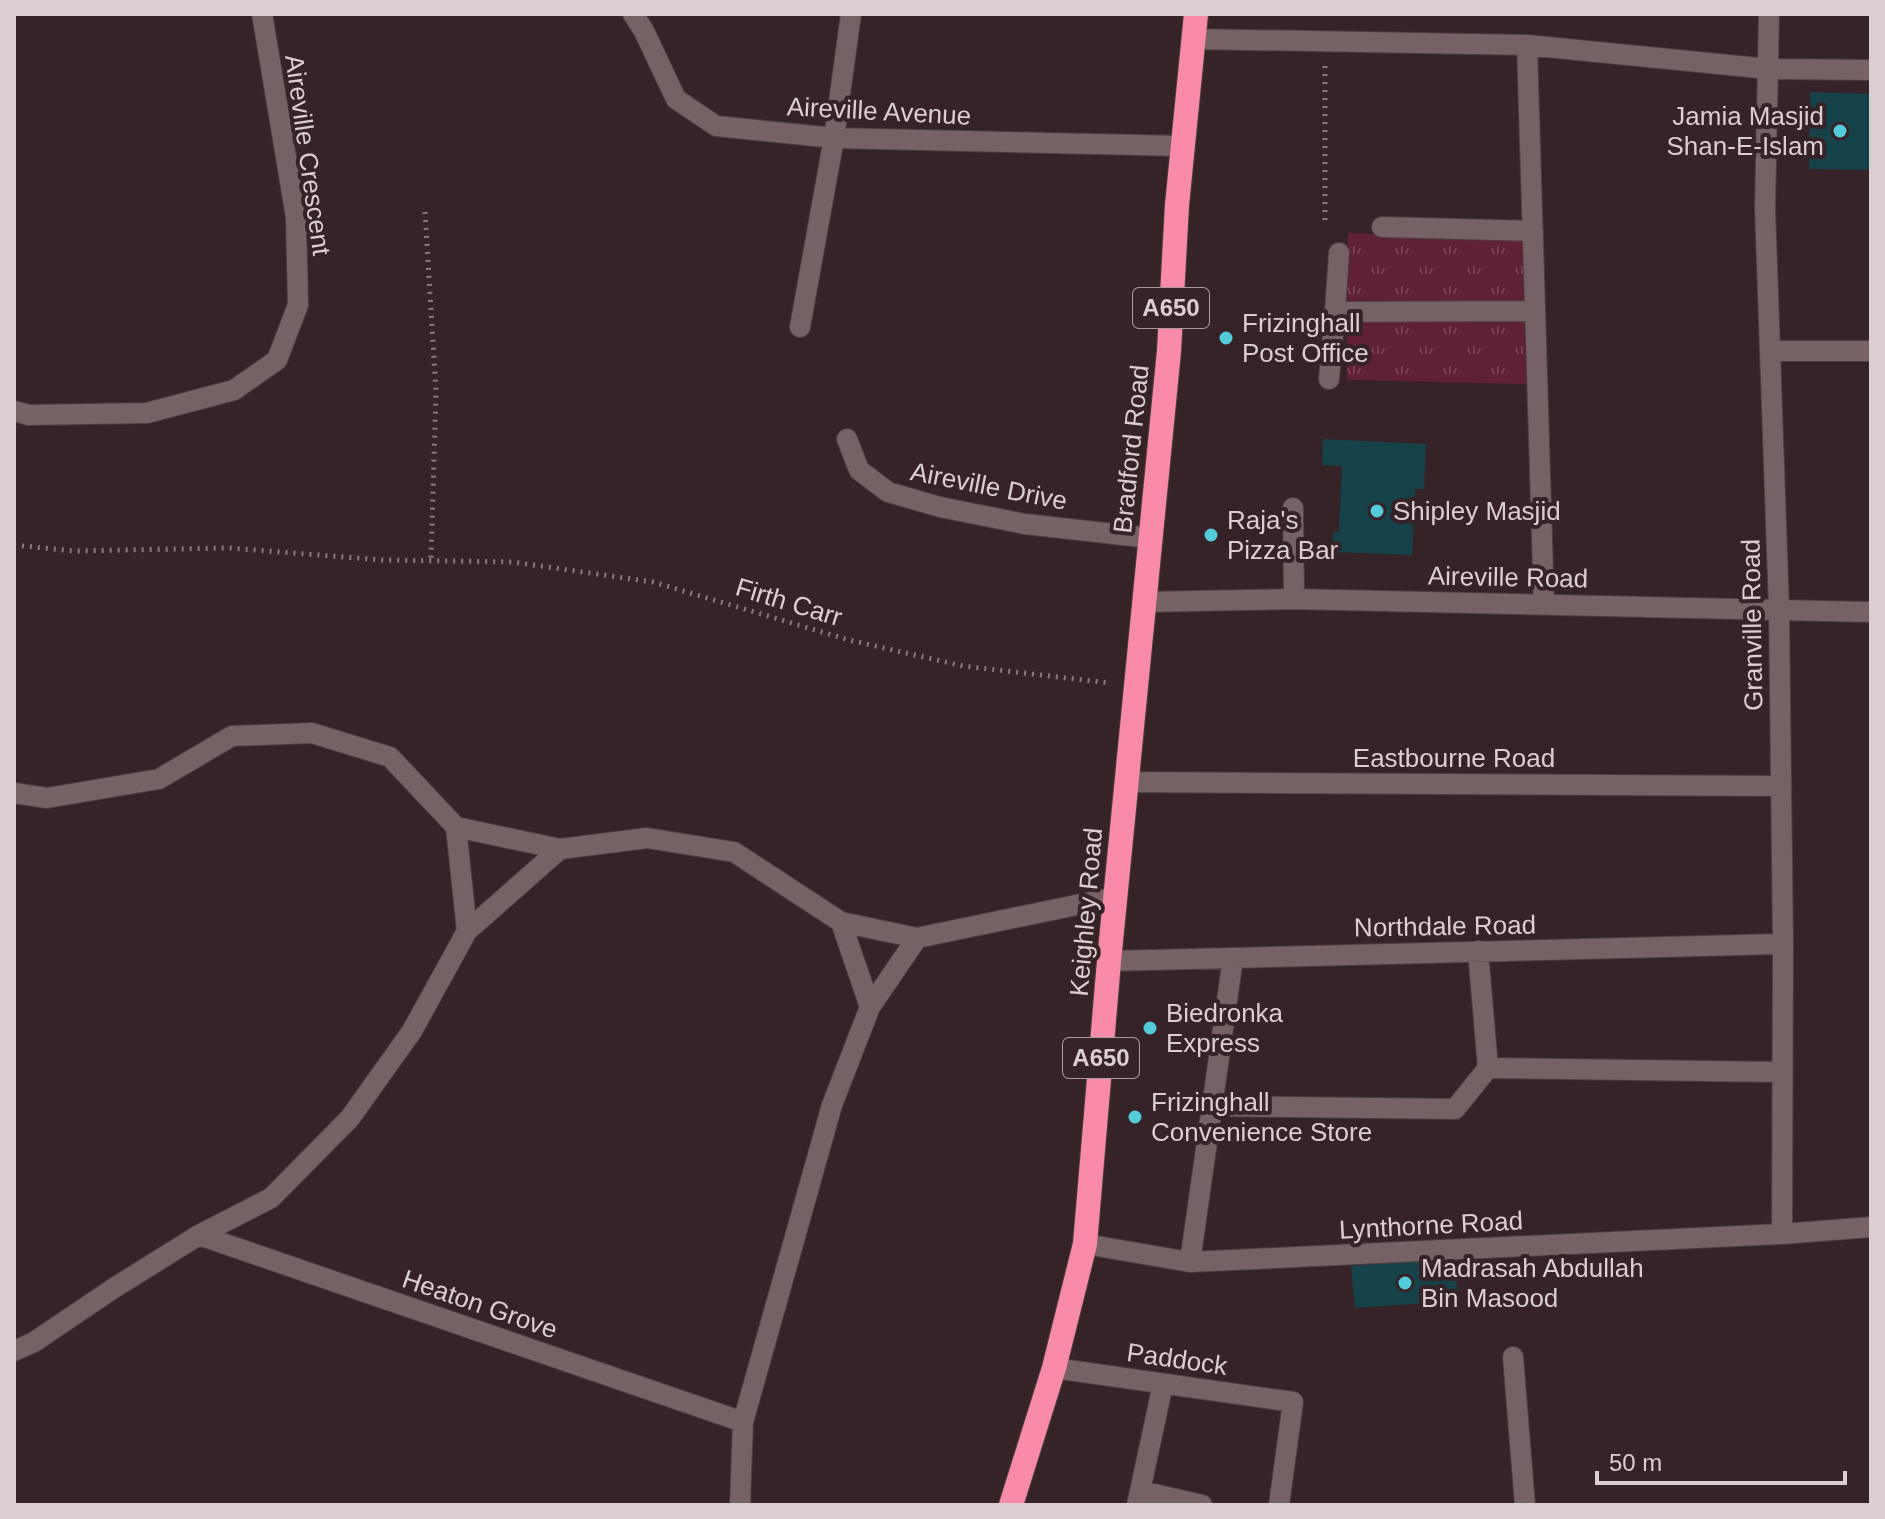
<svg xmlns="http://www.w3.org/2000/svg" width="1885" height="1519" viewBox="0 0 1885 1519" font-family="Helvetica,sans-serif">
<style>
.grass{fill:url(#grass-tufts)}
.building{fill:#164349}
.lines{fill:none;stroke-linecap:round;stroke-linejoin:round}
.minor-casing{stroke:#4d3e42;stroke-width:22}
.highway-casing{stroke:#4d3e42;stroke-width:26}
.path{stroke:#88797d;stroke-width:5;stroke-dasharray:2 6;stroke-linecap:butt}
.minor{stroke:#766165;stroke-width:20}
.highway{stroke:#f98ba9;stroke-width:24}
.poi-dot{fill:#53cbda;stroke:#352328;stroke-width:3}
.labels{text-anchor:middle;stroke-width:8;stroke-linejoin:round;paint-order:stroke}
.shield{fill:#352328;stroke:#a89b9e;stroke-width:2}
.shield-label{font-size:24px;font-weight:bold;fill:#daced0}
.street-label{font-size:26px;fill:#daced0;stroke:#352328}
.poi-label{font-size:26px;fill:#daced0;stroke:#352328;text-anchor:start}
</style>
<defs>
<pattern id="grass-tufts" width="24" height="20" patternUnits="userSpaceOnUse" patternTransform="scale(2)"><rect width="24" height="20" fill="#602135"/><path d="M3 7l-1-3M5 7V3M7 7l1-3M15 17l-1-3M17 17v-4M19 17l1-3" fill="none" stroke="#764051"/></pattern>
</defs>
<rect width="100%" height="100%" fill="#352328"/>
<path class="grass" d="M1348,233L1522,241L1526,384L1347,380Z"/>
<path class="building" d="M1810,92L1871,94V170L1809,169Z
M1323,439L1426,444L1424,489H1415L1412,555L1332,552L1333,532H1339L1342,466L1322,465Z
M1455,1258L1458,1301L1355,1308L1351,1266Z"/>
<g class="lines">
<g class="minor-casing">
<path id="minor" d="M633,14L644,31L676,99L716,126L834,138L1183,146
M1769,14L1765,208L1779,609L1783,944L1782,1234
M1194,39L1527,45L1769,69L1871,70
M1527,45L1544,604
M1382,227L1533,231
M1339,253L1335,312L1535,311
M800,327L834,138L851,14
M1770,351H1871
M1329,379L1335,312
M14,411L29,415L147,413L234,390L277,360L298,305L296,217L262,14
M847,439L859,470L888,492L940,507L1025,524L1150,538
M1293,508L1294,599
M1144,602L1294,599L1871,612
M1126,782L1781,786
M14,793L47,798L159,779L232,736L312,733L390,757L456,827L467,931L412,1031L350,1118L271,1198L199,1235L114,1288L34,1342L14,1351
M456,827L560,849L647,838L734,852L841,922L917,938L1115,897
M467,931L560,849
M1478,951L1488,1068
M1109,961L1783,944
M870,1007L917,938
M1213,1106L1455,1109L1488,1068L1782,1072
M199,1235L743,1422
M1085,1244L1190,1262L1782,1234L1871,1227
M1190,1262L1233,958
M1513,1357L1525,1505
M1054,1368L1293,1402L1279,1505
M1141,1491L1202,1505
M740,1505L743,1422L832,1105L870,1007L841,922
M1137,1505L1163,1384"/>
</g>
<g class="highway-casing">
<path id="highway" d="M1011,1505L1054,1368L1085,1244L1109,961L1169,351L1177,205L1196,14"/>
</g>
<path class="path" d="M1325,66V221
M425,212L436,391L431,560
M14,545L73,551L229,548L382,560L512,562L653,582L849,640L963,666L1110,683"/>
<use href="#minor" class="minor"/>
<use href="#highway" class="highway"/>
</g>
<g class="poi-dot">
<circle cx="1840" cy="131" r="8"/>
<circle cx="1226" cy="338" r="8"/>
<circle cx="1377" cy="511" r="8"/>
<circle cx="1211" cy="535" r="8"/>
<circle cx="1150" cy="1028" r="8"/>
<circle cx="1135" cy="1117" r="8"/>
<circle cx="1405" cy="1283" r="8"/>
</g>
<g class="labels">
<g class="shield">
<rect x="1133" y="288" width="76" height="40" rx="6"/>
<rect x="1063" y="1038" width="76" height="40" rx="6"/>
</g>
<g class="shield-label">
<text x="1171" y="316">A650</text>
<text x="1101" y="1066">A650</text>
</g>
<g class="street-label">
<text transform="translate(879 111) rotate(3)" y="9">Aireville Avenue</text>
<text transform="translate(308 155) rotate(82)" y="9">Aireville Crescent</text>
<text transform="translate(1131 449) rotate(-84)" y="9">Bradford Road</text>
<text transform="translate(989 486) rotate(11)" y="9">Aireville Drive</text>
<text transform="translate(1508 577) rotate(1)" y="9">Aireville Road</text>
<text transform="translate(789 602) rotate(17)" y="9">Firth Carr</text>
<text transform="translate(1752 625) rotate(-91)" y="9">Granville Road</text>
<text x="1454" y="767">Eastbourne Road</text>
<text transform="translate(1086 912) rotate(-85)" y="9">Keighley Road</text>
<text transform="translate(1445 926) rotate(-1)" y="9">Northdale Road</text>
<text transform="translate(1431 1225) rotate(-3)" y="9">Lynthorne Road</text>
<text transform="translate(480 1304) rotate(19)" y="9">Heaton Grove</text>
<text transform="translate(1177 1359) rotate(8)" y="9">Paddock</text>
</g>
<g class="poi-label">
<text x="1824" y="125" text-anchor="end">Jamia Masjid<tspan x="1824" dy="30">Shan-E-Islam</tspan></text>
<text x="1242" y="332">Frizinghall<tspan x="1242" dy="30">Post Office</tspan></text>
<text x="1393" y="520">Shipley Masjid</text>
<text x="1227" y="529">Raja's<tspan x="1227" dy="30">Pizza Bar</tspan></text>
<text x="1166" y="1022">Biedronka<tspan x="1166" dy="30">Express</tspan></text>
<text x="1151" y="1111">Frizinghall<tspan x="1151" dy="30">Convenience Store</tspan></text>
<text x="1421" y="1277">Madrasah Abdullah<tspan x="1421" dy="30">Bin Masood</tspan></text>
</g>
</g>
<rect width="1885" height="1519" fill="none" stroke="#daced0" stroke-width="32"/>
<path d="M1597 1471v12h248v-12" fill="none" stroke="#daced0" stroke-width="4"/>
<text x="1609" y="1471" font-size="24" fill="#daced0" stroke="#352328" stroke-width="6" paint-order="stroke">50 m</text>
</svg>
